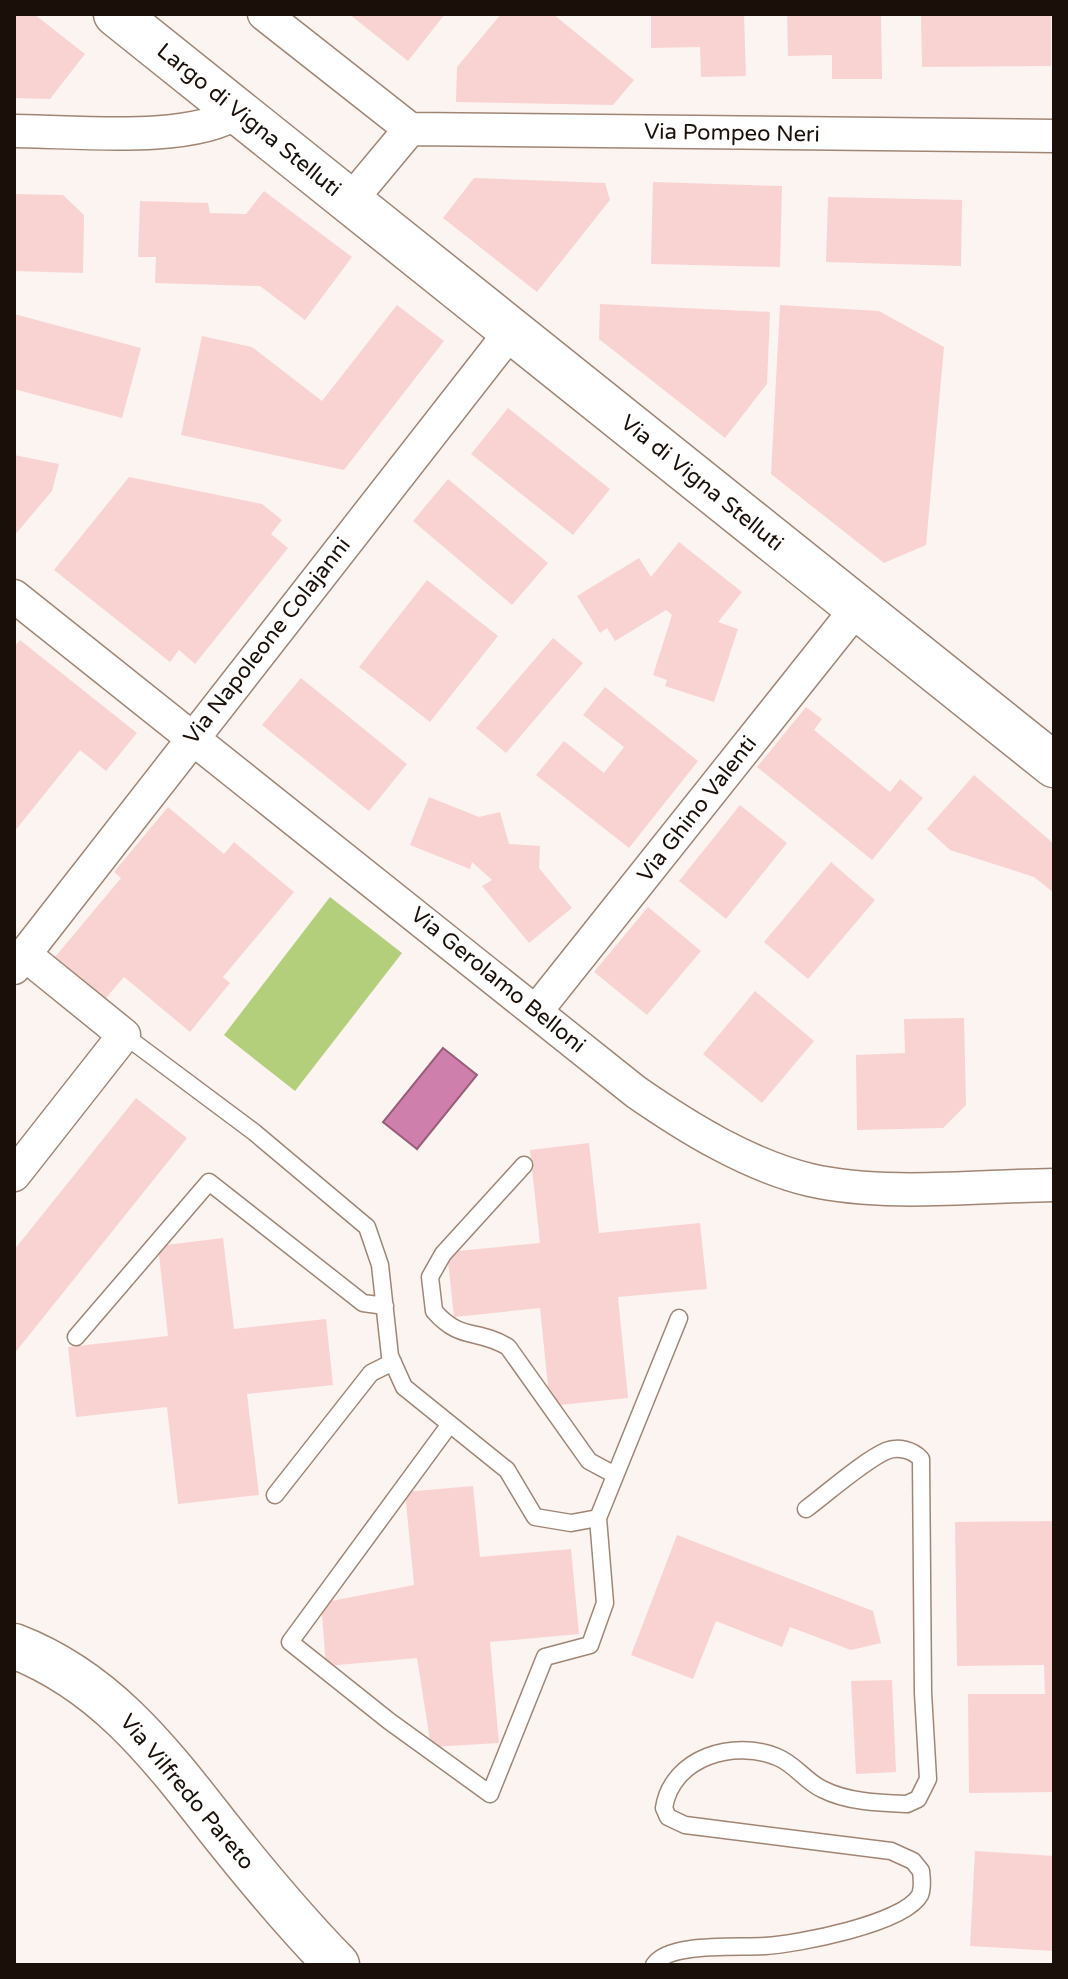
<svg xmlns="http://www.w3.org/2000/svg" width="1068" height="1979" viewBox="0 0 1068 1979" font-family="'Varela Round',sans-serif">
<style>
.green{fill:#b3cf7b}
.water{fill:#cf7fab;stroke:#995e7a;stroke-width:2}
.building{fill:#f9d3d2}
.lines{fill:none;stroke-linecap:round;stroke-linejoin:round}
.lane-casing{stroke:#a18574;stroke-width:19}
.street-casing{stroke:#a18574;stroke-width:35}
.secondary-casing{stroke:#a18574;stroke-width:47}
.lane{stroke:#fff;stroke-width:16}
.street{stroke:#fff;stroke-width:32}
.secondary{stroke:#fff;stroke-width:44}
.labels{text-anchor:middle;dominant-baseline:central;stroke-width:6;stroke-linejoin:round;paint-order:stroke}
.street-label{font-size:22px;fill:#1a1009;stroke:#fff}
</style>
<rect width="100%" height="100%" fill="#fbf4f1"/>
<path class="green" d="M330,897L402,953L295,1091L224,1035Z"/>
<path class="water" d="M443,1048L477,1075L417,1149L383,1122Z"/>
<path class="building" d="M14,14H34L85,54L50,99L14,98Z
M349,14H445L408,61Z
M501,14H553L634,80L613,105L456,102L457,67Z
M651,14H744L746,76L701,77L700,47L651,48Z
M787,14H881L882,79H832V55L788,56Z
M921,14H1051V66L922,67Z
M474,178L605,183L610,200L537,292L443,218Z
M653,182L782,186L780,267L651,264Z
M264,191L352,257L305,320L260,286L155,283L156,257H138L140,201L208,203L210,213L246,214Z
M14,194L63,195L84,215L83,273L14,271Z
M828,197L962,200L961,266L826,262Z
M600,304L770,312L767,384L725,438L599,339Z
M397,305L444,341L344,470L181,435L202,336L252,347L322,401Z
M780,305L879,311L944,347L926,545L884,563L771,474Z
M14,314L141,348L122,418L14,389Z
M508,408L610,489L573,535L471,454Z
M14,455L59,464L52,491L14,536Z
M129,477L262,504L282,520L271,534L288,548L195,664L179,650L170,662L54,570Z
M448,479L548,563L512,605L413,521Z
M679,542L742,592L718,622L738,629L714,702L665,686L667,680L653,675L672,615L666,610L615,641L607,628L600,633L577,596L639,558L651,577Z
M427,580L498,636L430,722L359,667Z
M553,638L583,663L506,753L476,728Z
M20,640L137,733L106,771L80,750L14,832V647Z
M301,678L407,764L369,811L262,725Z
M605,687L698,761L629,848L536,775L564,741L604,773L624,747L583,715Z
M806,707L822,719L814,730L890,792L900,779L923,798L872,860L757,767Z
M974,775L1054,844V893L1034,877L950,850L927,829Z
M429,797L479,817L500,812L509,844L540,846L539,868L572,908L529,943L482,886L492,880L472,862L470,869L410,845Z
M740,805L787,843L726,919L679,881Z
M168,807L224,854L234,842L294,892L223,977L230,983L190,1032L124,977L105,999L55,957L121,878L114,872Z
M831,862L875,900L808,979L764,942Z
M648,907L701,951L647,1015L594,972Z
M755,991L814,1041L762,1103L703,1054Z
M964,1018L966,1105L943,1128L857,1130L856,1055L905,1053L904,1019Z
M136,1098L187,1138L14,1354V1250Z
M589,1143L599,1233L700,1223L707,1289L618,1297L628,1398L550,1406L540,1308L454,1317L447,1252L540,1243L530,1150Z
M223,1238L234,1329L326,1319L333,1385L247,1394L259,1495L178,1504L167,1407L76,1417L68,1347L168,1336L158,1246Z
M473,1486L480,1557L571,1549L579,1634L490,1642L499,1743L431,1747L417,1658L326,1666L321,1603L414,1585L405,1492Z
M1054,1521V1792L969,1793L968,1694H1045L1044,1665L957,1666L955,1522Z
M677,1535L873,1611L881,1643L851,1650L790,1627L782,1647L716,1621L693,1679L631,1655Z
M892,1680L896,1772L856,1774L851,1681Z
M975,1851L1054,1856V1951L970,1946Z"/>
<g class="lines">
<g class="lane-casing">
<path id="lane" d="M124,1035L254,1132L367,1227L380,1265L390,1356L404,1387L507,1470L535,1517L571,1523L598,1518L679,1318
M524,1165L443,1254L430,1277L434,1311C461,1342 477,1328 508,1347L589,1461L615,1475
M76,1337L209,1182L363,1303L385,1306
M450,1424L290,1642L389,1721L490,1794L545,1657L590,1645L605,1603L598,1518
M275,1495L371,1373L393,1362
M654,1965C668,1942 738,1948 765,1946C797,1944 904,1924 920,1895C923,1888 922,1879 921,1871L913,1861L891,1851L685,1825L668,1817L664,1808C672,1757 734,1739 777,1757C795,1764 805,1781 822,1789C847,1802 879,1803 907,1804L918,1799L928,1779L923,1693L921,1459C913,1450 898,1446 886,1451C865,1460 826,1494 806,1509"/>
</g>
<g class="street-casing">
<path id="street" d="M264,14L410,129
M410,129L1054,136
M14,131C74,131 189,144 238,112
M350,201L410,129
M14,596L636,1092C688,1128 748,1165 810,1180C885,1197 977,1186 1054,1185
M14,968L512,330
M537,1010L857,608
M14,1175L124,1035L24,954"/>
</g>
<g class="secondary-casing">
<path id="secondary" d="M116,14L1054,765
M14,1646C105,1681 159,1752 217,1826C255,1874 294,1921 337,1965"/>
</g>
<use href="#lane" class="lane"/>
<use href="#street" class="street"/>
<use href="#secondary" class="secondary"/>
</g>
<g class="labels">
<g class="street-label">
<text transform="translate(249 120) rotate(39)">Largo di Vigna Stelluti</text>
<text transform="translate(732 133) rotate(1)">Via Pompeo Neri</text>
<text transform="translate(702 483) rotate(39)">Via di Vigna Stelluti</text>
<text transform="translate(267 641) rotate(-52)">Via Napoleone Colajanni</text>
<text transform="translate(697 809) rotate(-52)">Via Ghino Valenti</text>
<text transform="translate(498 980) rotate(39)">Via Gerolamo Belloni</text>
<text transform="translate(187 1792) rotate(50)">Via Vilfredo Pareto</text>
</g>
</g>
<rect width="1068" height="1979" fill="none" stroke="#1a1009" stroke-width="32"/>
</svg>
